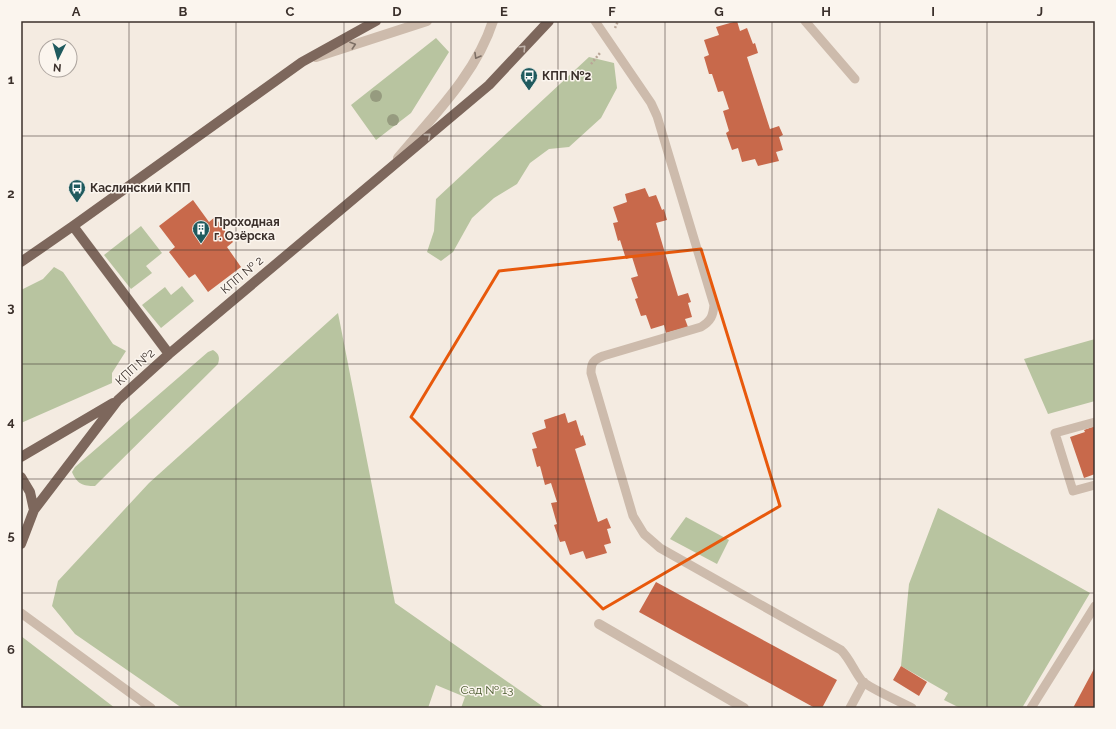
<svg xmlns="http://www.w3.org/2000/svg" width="1116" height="729" viewBox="0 0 1116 729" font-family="Raleway,sans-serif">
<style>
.green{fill:#b8c4a0}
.building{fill:#c8694b}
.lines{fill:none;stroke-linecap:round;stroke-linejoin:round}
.path{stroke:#b9a596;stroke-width:2.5;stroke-dasharray:2 2;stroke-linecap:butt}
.service{stroke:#cdbbac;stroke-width:9}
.minor{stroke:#cdbbac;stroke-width:10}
.tertiary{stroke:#cdbbac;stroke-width:10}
.primary{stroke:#7d675c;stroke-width:10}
.tree{fill:#969b7f}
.oneway{stroke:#7d6f65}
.oneway2{stroke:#c2b5ac}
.marked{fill:none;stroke:#e8590c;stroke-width:3;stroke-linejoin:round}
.grid{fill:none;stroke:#3b302b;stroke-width:1;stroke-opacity:0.55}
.labels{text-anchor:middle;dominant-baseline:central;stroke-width:3;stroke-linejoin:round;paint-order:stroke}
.poi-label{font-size:12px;font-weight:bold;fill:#3b302b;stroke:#fbf5ee;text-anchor:start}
.street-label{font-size:12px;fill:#3b302b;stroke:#fbf5ee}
.park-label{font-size:12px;fill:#4a5a2e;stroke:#fbf5ee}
.neatline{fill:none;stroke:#3b302b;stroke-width:1.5}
.grid-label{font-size:13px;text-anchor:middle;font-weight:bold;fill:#3b302b}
</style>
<rect width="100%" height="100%" fill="#f4ebe1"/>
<path class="green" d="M436,38L449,52L411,113L376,140L351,105Z
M589,57L614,63L617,88L601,118L569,147L549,149L530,163L517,184L494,198L472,218L453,252L441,261L427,252L434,231L436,199Z
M141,226L162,253L146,266L152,273L131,289L104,255Z
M54,267L63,272L113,344L126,351L112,373V383L21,423V290L43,279Z
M182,286L194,301L161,328L142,305L165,287L171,295Z
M338,313L395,603L545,708H461L465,697L436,685L428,708H182L75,634L52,606L58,581L149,483Z
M1095,339V401L1048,414L1024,359Z
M213,350C219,354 220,357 218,364L95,486C83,486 77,484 72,472L75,467L208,352Z
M938,508L1090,593L1022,708H960L944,700L948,693L901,666L909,584Z
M686,517L729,540L717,564L670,539Z
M21,636L115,708H21Z"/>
<path class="building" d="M737,21L740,31L747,28L753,44L755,43L758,53L747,57L770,129L779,126L783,135L779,137L783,150L776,152L779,161L758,166L755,159L742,162L738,148L732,150L726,133L729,131L723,111L729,109L723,91L718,92L712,74H709L704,57L709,55L704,40L719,35L716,27Z
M645,188L649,197L656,195L662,210L664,209L667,220L656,223L678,296L688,293L691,302L688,303L692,317L685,319L688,327L666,333L664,325L651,329L646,315L641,316L635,299L638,298L631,278L638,276L632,257L626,259L620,240L618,241L613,223L618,222L613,207L627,202L625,194Z
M193,200L209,222L215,217L233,242L227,247L241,267L208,292L195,274L189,278L169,252L175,247L159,226Z
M565,413L568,423L576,420L581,436L583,435L586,445L575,449L598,522L607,518L611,528L607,529L611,543L604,545L607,553L586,559L583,551L570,555L565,541L560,542L554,525L557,524L551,503L557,502L551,483L545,485L540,466L537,467L532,449L537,448L532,433L546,428L544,420Z
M1095,426V474L1084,478L1070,437L1085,432L1084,430Z
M656,582L837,680L822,708H815L639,612Z
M901,666L927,682L919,696L893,680Z
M1095,667V708H1073Z"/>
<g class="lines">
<path class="path" d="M615,28L618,21
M591,64L600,53"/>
<path class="service" d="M595,21L651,103L657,116L714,305C713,316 711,321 701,327L603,356C593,360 591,363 591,373L633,516L644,534L660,548L841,650C850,659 854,671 862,681C869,688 901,702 912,708
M805,21L855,79
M1095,422L1055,433L1073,491L1095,485
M21,613L151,708
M850,708L864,682
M1031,708L1095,606"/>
<path class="minor" d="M599,624L744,708"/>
<path class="tertiary" d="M316,57L427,21
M398,158C433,116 476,74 493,21"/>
<path class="primary" d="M73,226L169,354
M21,262L73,226L302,62L376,21
M21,457L113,403
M21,477L30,492L34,510
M21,544L34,510L118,400L169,354L489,85L549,21"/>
</g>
<g class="tree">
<circle cx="376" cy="96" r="6"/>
<circle cx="393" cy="120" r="6"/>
</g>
<defs><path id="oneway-chevron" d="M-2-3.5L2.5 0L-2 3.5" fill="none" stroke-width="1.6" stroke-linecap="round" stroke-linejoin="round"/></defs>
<g class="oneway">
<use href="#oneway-chevron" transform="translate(353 45) rotate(-18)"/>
<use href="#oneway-chevron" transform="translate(477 56) rotate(120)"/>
</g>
<g class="oneway2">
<use href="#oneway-chevron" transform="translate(523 48) rotate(-46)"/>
<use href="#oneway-chevron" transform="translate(428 136) rotate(-40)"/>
</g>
<path class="marked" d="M701,249L780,506L603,609L411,417L499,271Z"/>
<path class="grid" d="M129,21V708M236,21V708M344,21V708M451,21V708M558,21V708M665,21V708M772,21V708M880,21V708M987,21V708M21,136H1095M21,250H1095M21,364H1095M21,479H1095M21,593H1095"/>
<defs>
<g id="bus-pin" transform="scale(0.9)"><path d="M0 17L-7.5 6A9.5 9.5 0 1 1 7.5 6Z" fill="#1f5a5e" stroke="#fbf5ee"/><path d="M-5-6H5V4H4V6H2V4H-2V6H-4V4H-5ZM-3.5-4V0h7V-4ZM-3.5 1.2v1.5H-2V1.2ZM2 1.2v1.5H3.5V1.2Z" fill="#fff"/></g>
<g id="building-pin" transform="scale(0.9)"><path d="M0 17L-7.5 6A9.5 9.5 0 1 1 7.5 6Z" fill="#1f5a5e" stroke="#fbf5ee"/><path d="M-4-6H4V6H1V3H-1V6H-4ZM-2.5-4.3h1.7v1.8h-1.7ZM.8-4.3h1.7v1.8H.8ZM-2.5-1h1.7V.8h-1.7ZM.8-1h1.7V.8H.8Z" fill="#fff"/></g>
</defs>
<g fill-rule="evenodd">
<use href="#bus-pin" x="529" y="76"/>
<use href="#bus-pin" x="77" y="188"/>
<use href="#building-pin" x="201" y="229"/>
</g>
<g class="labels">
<g class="poi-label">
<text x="542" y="76">КПП №2</text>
<text x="90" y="188">Каслинский КПП</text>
<text x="214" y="222">Проходная<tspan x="214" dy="14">г. Озёрска</tspan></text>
</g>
<g class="street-label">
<text transform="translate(242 275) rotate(-40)">КПП № 2</text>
<text transform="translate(135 367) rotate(-42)">КПП №2</text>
</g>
<g class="park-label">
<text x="487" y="690">Сад № 13</text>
</g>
</g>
<rect width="1116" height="729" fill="none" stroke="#fbf5ee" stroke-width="44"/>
<g transform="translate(58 58) rotate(185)"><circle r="19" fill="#fbf5ee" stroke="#aea6a0"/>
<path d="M0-3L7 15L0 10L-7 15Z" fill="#1f5a5e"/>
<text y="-6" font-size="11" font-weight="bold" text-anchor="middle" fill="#3b302b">N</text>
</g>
<rect x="22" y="22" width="1072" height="685" class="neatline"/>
<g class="grid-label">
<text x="76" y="16">A</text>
<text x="183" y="16">B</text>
<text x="290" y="16">C</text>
<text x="397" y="16">D</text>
<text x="504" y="16">E</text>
<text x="612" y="16">F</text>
<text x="719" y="16">G</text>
<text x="826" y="16">H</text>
<text x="933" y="16">I</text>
<text x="1040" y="16">J</text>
<text x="11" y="84">1</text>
<text x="11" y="198">2</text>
<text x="11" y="312">3</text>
<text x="11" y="426">4</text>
<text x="11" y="540">5</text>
<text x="11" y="654">6</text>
</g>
</svg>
